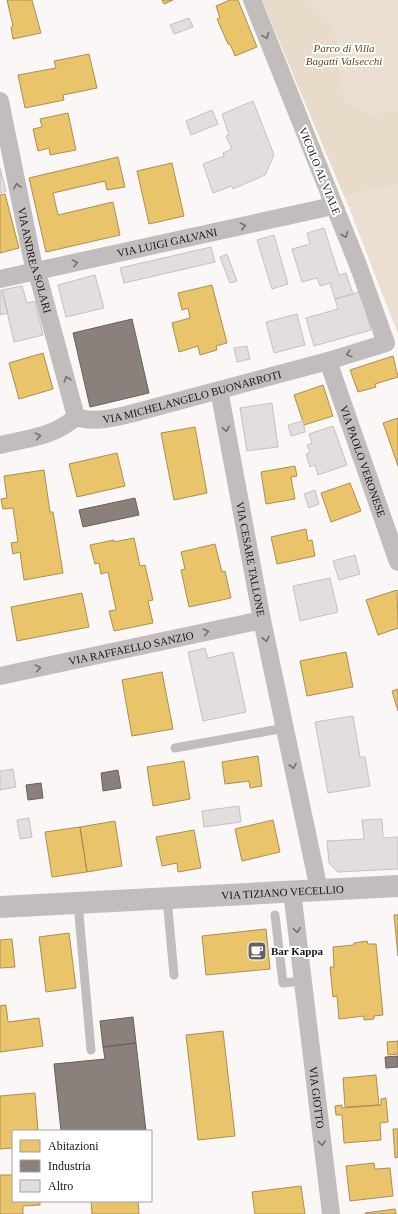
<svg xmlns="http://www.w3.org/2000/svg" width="398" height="1214" viewBox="0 0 398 1214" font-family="Georgia,serif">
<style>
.green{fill:#ebdfd1}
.forest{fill:#e9dbca}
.homes{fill:#e9c46a;stroke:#ab8f50}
.industry{fill:#8a817c;stroke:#68605c}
.building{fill:#e3ddde;stroke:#c5c0c1}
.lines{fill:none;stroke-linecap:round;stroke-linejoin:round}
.service{stroke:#c0bdbc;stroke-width:9}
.minor{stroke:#c0bdbc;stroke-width:18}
.tertiary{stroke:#c0bdbc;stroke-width:22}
.oneway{stroke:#757070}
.labels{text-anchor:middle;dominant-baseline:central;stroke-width:4;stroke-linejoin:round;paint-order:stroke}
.park-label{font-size:11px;font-style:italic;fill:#634610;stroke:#fff}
.street-label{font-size:11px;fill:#191313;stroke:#fff}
.poi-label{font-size:11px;font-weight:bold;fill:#191313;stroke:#fff;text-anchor:start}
</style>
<rect width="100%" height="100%" fill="#fcf7f7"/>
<path class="green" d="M262,0H398V334L349,208L352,207H349L344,196Z"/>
<path class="forest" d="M262,0H309L331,24L337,42L340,80L344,99L357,111L375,114L398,111V184L344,196Z"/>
<path class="homes" d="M7,0H32L41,33L13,39L11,27L13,26Z
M162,0H173L164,4Z
M230,0H238L257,47L235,56L230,44H228L217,19L220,18L216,6Z
M89,54L97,88L63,95L64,100L25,108L18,75L56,68L54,61Z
M68,113L76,150L50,155L49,148L38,151L33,129L42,127L40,119Z
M118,157L125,187L107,190L105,181L53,193L58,215L113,202L120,235L46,252L29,178Z
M172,163L184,216L149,224L137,171Z
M5,194L19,248L0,253V195Z
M212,285L227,343L216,346L217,350L200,355L198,346L179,352L172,323L190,318L188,308L182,310L178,293Z
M43,353L53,389L19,399L9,363Z
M393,356L398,377L375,384L376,387L358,392L350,370Z
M323,385L333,416L304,425L294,395Z
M398,418V466L383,423Z
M195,427L207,493L174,500L161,433Z
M117,453L125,486L77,497L69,464Z
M295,466L297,476L291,477L295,499L266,504L261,472Z
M44,470L50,512H53L63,573L24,580L20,552L13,554L11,543L18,542L13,508L3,509L1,499L7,498L4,476Z
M350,483L361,511L331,522L321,493Z
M306,529L308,541L312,540L315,556L277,564L271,537Z
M134,538L140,566L145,565L153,600L148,601L153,623L114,631L109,611L116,610L108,572L101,574L99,563L95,564L90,545L114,540V542Z
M215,544L222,572L225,571L231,598L189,607L181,570L185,569L181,552Z
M397,590L398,628L378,635L366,600Z
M82,593L89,627L17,641L11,607Z
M346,652L353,687L307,696L300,661Z
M162,672L173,729L132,736L122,680Z
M398,689V711L392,691Z
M258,756L262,786L250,788L249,781L225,784L222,762Z
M184,761L190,799L153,806L147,767Z
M273,820L280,852L242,861L235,829Z
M115,821L122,866L87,872L80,827Z
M80,827L87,872L52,877L45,832Z
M194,830L201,868L178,872L177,863L162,866L156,837Z
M394,915H398V956Z
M266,929L270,969L206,975L202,936Z
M69,933L76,988L46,992L39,937Z
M12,939L15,967L0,968V940Z
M367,941L368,944H376L383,1015L374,1016V1019L364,1020V1016L339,1019L337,996L333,997L330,967H334L333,947L354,945V943Z
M6,1005L8,1022L39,1018L43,1046L0,1052V1006Z
M223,1031L235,1136L198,1140L186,1035Z
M398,1041V1054L388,1055L387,1042Z
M376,1075L379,1105L345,1107L343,1078Z
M35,1093L38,1131H13V1148L0,1149V1096Z
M386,1098L388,1122L380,1123L381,1140L344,1143L342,1115H336L335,1106L342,1105V1108L381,1105V1099Z
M393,1129H398V1157L395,1158Z
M374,1163L375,1169L390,1168L393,1196L350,1201L346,1166Z
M0,1175H13V1201H40V1205L23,1206V1214H0Z
M301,1186L305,1214H255L252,1192Z
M91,1201H138L139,1214H92Z
M395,1209L396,1214H365V1213Z"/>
<path class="industry" d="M132,319L149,393L90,407L73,333Z
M135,498L139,515L83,527L79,510Z
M118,770L121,788L103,791L101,773Z
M41,783L43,798L28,800L26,785Z
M133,1017L136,1043L103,1047L100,1021Z
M136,1043L146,1131H61L54,1064L105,1059L103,1047Z
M398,1056V1067L386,1068L385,1057Z"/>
<path class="building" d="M189,18L193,27L174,34L170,25Z
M253,101L274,155L265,175L233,189L232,186L213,193L203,164L224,156L223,153L232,149L226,136L229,135L222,114Z
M212,110L218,124L191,135L186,121Z
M0,168L6,191L0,193Z
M324,228L339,275L346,273L353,294L335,299L330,283L320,286L317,278L302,282L292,249L310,244L307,233Z
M274,235L288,284L272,289L257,240Z
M211,247L215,262L124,283L120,268Z
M227,254L237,281L230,283L220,257Z
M95,275L104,308L66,317L58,285Z
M22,286L27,303L35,301L43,335L14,342L2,290Z
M2,290L8,313L0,315V291Z
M366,290L364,305L371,330L314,346L306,318L338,309L335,299Z
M297,314L305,345L274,353L266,322Z
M247,346L250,359L237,362L234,348Z
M272,403L278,447L247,451L240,408Z
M303,421L305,432L291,436L288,425Z
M333,426L347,465L318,475L315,465L310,467L306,454L310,452L307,445L312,443L309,434Z
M315,490L319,504L309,508L304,494Z
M355,555L360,574L339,580L333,561Z
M330,578L338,612L300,621L293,586Z
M205,648L208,658L233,652L246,712L203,721L188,652Z
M353,716L360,757H365L370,786L328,793L315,722Z
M13,769L16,787L0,790V771Z
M239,806L241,822L204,827L202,811Z
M29,818L32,837L20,839L17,820Z
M382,819L383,838L398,837V869L338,872L329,863L327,841L364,839L362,820Z"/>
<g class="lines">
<path class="service" d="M175,748L285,728
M167,898L174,975
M78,903L91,1050
M275,915L283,983L303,981"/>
<g class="minor">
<path id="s1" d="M0,101L33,263L37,272L76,417"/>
<path id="s2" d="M0,279L333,206"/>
<path id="s3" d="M328,361L398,562"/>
<path id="s4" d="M219,390L262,620L319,890"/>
<path id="s5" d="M76,417C95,423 112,418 130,414L328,361L386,343L358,265L252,0"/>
<path d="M0,445C29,438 53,437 76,417"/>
<path id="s6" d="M0,676L262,620"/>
<path id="s7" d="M292,891L331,1214"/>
</g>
<path class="tertiary" id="s8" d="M0,907L398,886"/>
</g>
<defs><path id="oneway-chevron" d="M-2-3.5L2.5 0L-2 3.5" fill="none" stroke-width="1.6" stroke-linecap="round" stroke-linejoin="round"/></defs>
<g class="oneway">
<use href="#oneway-chevron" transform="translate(266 36) rotate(68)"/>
<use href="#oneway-chevron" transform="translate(17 186) rotate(-102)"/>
<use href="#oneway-chevron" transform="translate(243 226) rotate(-12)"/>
<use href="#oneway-chevron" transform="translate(345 235) rotate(67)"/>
<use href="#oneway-chevron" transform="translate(75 263) rotate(-12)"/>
<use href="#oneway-chevron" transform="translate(349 354) rotate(163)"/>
<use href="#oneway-chevron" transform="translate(67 379) rotate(-106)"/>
<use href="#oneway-chevron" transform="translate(226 429) rotate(79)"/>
<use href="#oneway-chevron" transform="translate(38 436) rotate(-13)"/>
<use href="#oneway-chevron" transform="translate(206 632) rotate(-12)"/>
<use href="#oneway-chevron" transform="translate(266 639) rotate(78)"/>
<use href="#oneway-chevron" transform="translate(38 668) rotate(-12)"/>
<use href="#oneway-chevron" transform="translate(293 766) rotate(78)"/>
<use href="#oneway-chevron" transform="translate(297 930) rotate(83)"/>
<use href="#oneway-chevron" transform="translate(322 1143) rotate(83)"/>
</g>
<defs>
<g id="cafe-square" transform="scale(1)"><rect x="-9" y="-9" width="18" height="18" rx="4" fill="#686363" stroke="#fff"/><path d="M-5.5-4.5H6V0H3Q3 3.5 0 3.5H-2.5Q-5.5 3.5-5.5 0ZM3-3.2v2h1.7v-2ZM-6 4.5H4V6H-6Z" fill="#fff"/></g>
</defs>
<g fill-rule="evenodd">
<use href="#cafe-square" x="257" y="951"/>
</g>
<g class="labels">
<g class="park-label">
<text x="344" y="48">Parco di Villa<tspan x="344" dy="13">Bagatti Valsecchi</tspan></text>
</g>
<g class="street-label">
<text transform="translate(320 171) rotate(68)">VICOLO AL VIALE</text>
<text stroke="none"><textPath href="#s2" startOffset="171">VIA LUIGI GALVANI</textPath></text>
<text stroke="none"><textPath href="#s1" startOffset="163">VIA ANDREA SOLARI</textPath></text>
<text stroke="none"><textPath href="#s5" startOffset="119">VIA MICHELANGELO BUONARROTI</textPath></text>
<text stroke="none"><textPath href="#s3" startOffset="106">VIA PAOLO VERONESE</textPath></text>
<text stroke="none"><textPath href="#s4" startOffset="172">VIA CESARE TALLONE</textPath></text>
<text stroke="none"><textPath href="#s6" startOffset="134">VIA RAFFAELLO SANZIO</textPath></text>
<text stroke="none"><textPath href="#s8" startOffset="283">VIA TIZIANO VECELLIO</textPath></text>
<text stroke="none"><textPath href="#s7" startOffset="208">VIA GIOTTO</textPath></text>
</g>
<g class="poi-label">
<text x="271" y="951">Bar Kappa</text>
</g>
</g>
<rect x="12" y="1130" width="140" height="72" fill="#ffffff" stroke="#a3a1a1"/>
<rect x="20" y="1140" width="20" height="12" fill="#e9c46a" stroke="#a3a1a1"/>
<text x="48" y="1150" font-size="12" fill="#191313">Abitazioni</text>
<rect x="20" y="1160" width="20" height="12" fill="#8a817c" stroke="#a3a1a1"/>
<text x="48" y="1170" font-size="12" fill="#191313">Industria</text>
<rect x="20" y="1180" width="20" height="12" fill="#e3ddde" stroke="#a3a1a1"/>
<text x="48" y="1190" font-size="12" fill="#191313">Altro</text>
</svg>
